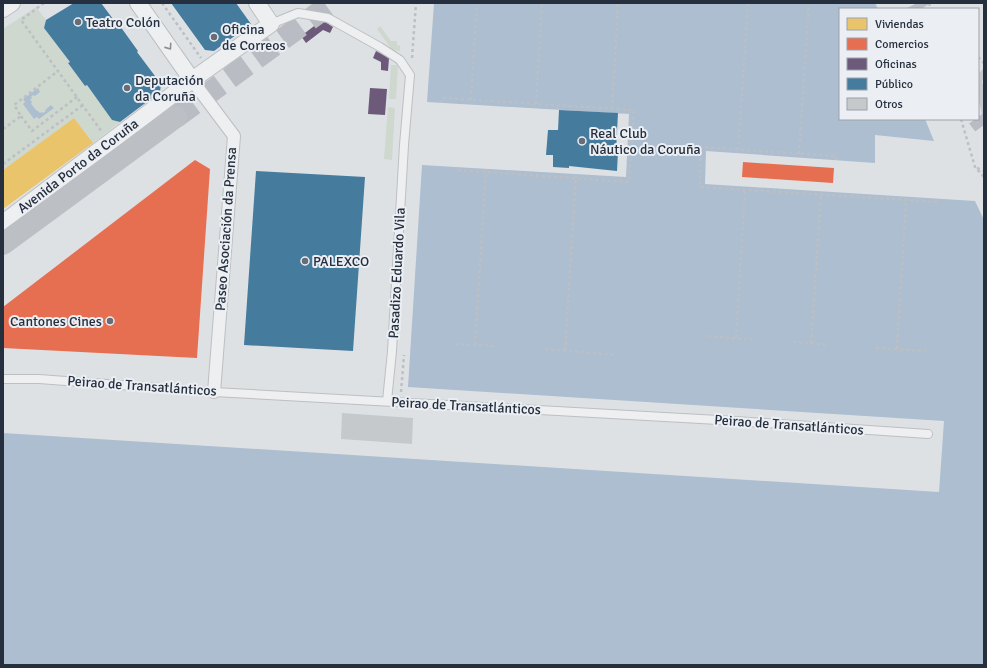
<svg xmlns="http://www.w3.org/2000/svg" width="987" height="668" viewBox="0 0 987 668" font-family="Signika,sans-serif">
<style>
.green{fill:#cfd8cf}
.water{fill:#acbed0}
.homes{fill:#e9c46a}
.shops{fill:#e76f51}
.offices{fill:#6d597a}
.public{fill:#457b9d}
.building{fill:#c6c9cc}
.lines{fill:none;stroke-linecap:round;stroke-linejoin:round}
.secondary-tunnel{stroke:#b9bdc3;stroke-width:22;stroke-dasharray:22 11;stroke-linecap:butt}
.service-casing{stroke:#bdbfc2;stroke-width:10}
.pedestrian-casing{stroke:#bdbfc2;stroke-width:14}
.minor-casing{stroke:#bdbfc2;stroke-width:18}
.path{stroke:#bcbfc3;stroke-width:2.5;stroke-dasharray:3 3;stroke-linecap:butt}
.service{stroke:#eeeff1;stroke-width:8}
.pedestrian{stroke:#eeeff1;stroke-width:12}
.minor{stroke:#eeeff1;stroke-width:16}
.secondary{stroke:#bcc0c4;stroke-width:22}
.oneway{stroke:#8a8f97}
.poi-dot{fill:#666d77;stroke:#ebeff4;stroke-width:1.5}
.labels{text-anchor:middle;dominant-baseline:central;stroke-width:4;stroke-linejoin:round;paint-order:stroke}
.poi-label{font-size:14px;fill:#262f3d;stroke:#ebeff4;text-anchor:start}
.street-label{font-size:14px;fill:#262f3d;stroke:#ebeff4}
</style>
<rect width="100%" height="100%" fill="#dee1e4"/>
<path class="green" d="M36,7L46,20L44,28L70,62L68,63L85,86L87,85L112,120L120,122L93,143L74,118L3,170V29Z
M380,26L391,41H397V45L400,46V51L392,50L377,29Z
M391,65H398L396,99H389Z
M388,107L395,108L392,160L384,159Z"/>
<path class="water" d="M434,3H875L878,9H840V119H925L934,141L875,135V163L706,151L705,184L975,201L984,220V665H3V433L939,492L944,421L408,387L422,165L626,177L629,114L427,102Z
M38,88L40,92L35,96L33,95L31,97L32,98L30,100L32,102L31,104L37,111H38L40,113L42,112L43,113L46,111L45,110L51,105L54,108L39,119L37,117L34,119L23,104L25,102L23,99Z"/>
<path class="homes" d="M74,118L93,143L3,209V170Z"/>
<path class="shops" d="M195,160L210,169L197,358L3,348V307Z
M743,162L834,168L833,183L742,177Z"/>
<path class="offices" d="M322,20L333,27L330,33L323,30L306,43L301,36Z
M376,51L389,58L388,71L381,70V62L373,58Z
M370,88L387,89L385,115L368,114Z"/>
<path class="public" d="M74,3H101L119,27L120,26L138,51L137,52L161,84L160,92L120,122L112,120L87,85L85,86L68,63L70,62L44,28L46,20Z
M171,3H236L251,24L214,51L205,50Z
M559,110L618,113L616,151H618L617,171L569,166V168L553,167V155H546L548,130H558Z
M256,171L365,177L353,351L244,345Z"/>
<path class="building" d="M984,68V79L982,81L984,89L983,119L978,97V74Z
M342,413L413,418L412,444L341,439Z"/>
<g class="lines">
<path class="secondary-tunnel" d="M917,3L920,9
M176,117L332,3
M978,117L984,125"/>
<g class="service-casing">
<path id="service" d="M271,24L298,13L328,18L380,47L400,60L410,75L404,145L392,351L387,401
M3,379H39L214,392L736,421L928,434"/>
</g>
<g class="pedestrian-casing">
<path id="pedestrian" d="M192,80L234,136L214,392"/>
</g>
<g class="minor-casing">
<path id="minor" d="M138,3L192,80
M3,9L12,3
M3,223L192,80L271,24L257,3"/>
</g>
<path class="path" d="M44,3L21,20L102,132
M162,3L201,58
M929,3L931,9
M978,57L984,63
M412,58L416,3
M471,100L477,3
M442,103V98L634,110L629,182L456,170V167
M536,104L542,3
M612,109L618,3
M21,116L32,131L77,97
M961,119L975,167L984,177
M3,129L21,116L14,105L58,71
M738,150L748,3
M799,154L809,3
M836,160V156L701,147L700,187L938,202V199
M3,164L83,105
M977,168L984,171
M708,336L754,340
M736,338L745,190
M793,342L829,345
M811,343L821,195
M455,344L495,346
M475,345L486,169
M876,348L925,351
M545,349L617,355
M897,349L906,200
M565,351L576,175
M401,392L404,355"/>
<use href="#service" class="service"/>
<use href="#pedestrian" class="pedestrian"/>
<use href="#minor" class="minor"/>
<path class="secondary" d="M3,244L176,117"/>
</g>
<defs><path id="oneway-chevron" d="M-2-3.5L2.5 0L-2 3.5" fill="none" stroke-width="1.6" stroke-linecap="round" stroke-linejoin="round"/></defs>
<use class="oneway" href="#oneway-chevron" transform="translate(169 47) rotate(55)"/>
<g class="poi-dot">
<circle cx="78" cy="22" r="4"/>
<circle cx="214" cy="37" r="4"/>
<circle cx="127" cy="88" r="4"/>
<circle cx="582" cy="141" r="4"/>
<circle cx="305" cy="261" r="4"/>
<circle cx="110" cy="321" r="4"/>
</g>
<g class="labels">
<g class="poi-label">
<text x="86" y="22">Teatro Colón</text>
<text x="222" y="29">Oficina<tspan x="222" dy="16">de Correos</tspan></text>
<text x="135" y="80">Deputación<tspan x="135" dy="16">da Coruña</tspan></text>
<text x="590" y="133">Real Club<tspan x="590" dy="16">Náutico da Coruña</tspan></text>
<text x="313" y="261">PALEXCO</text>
<text x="102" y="321" text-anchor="end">Cantones Cines</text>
</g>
<g class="street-label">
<text transform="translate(78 166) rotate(-37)">Avenida Porto da Coruña</text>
<text transform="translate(226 229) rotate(-86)">Paseo Asociación da Prensa</text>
<text transform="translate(397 273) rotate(-87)">Pasadizo Eduardo Vila</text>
<text transform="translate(142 386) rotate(4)">Peirao de Transatlánticos</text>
<text transform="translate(466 406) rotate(3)">Peirao de Transatlánticos</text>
<text transform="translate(789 425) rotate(4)">Peirao de Transatlánticos</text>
</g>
</g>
<rect width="987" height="668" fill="none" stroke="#262f3d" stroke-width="8"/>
<rect x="839" y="8" width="140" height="112" fill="#ebeff4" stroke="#9ca2ab"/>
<rect x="847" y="18" width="20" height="12" fill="#e9c46a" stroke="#9ca2ab"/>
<text x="875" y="28" font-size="12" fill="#262f3d">Viviendas</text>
<rect x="847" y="38" width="20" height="12" fill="#e76f51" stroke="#9ca2ab"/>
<text x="875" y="48" font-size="12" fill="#262f3d">Comercios</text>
<rect x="847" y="58" width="20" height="12" fill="#6d597a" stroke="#9ca2ab"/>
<text x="875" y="68" font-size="12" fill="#262f3d">Oficinas</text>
<rect x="847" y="78" width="20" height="12" fill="#457b9d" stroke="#9ca2ab"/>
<text x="875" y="88" font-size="12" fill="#262f3d">Público</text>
<rect x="847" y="98" width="20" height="12" fill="#c6c9cc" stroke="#9ca2ab"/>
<text x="875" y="108" font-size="12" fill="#262f3d">Otros</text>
</svg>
